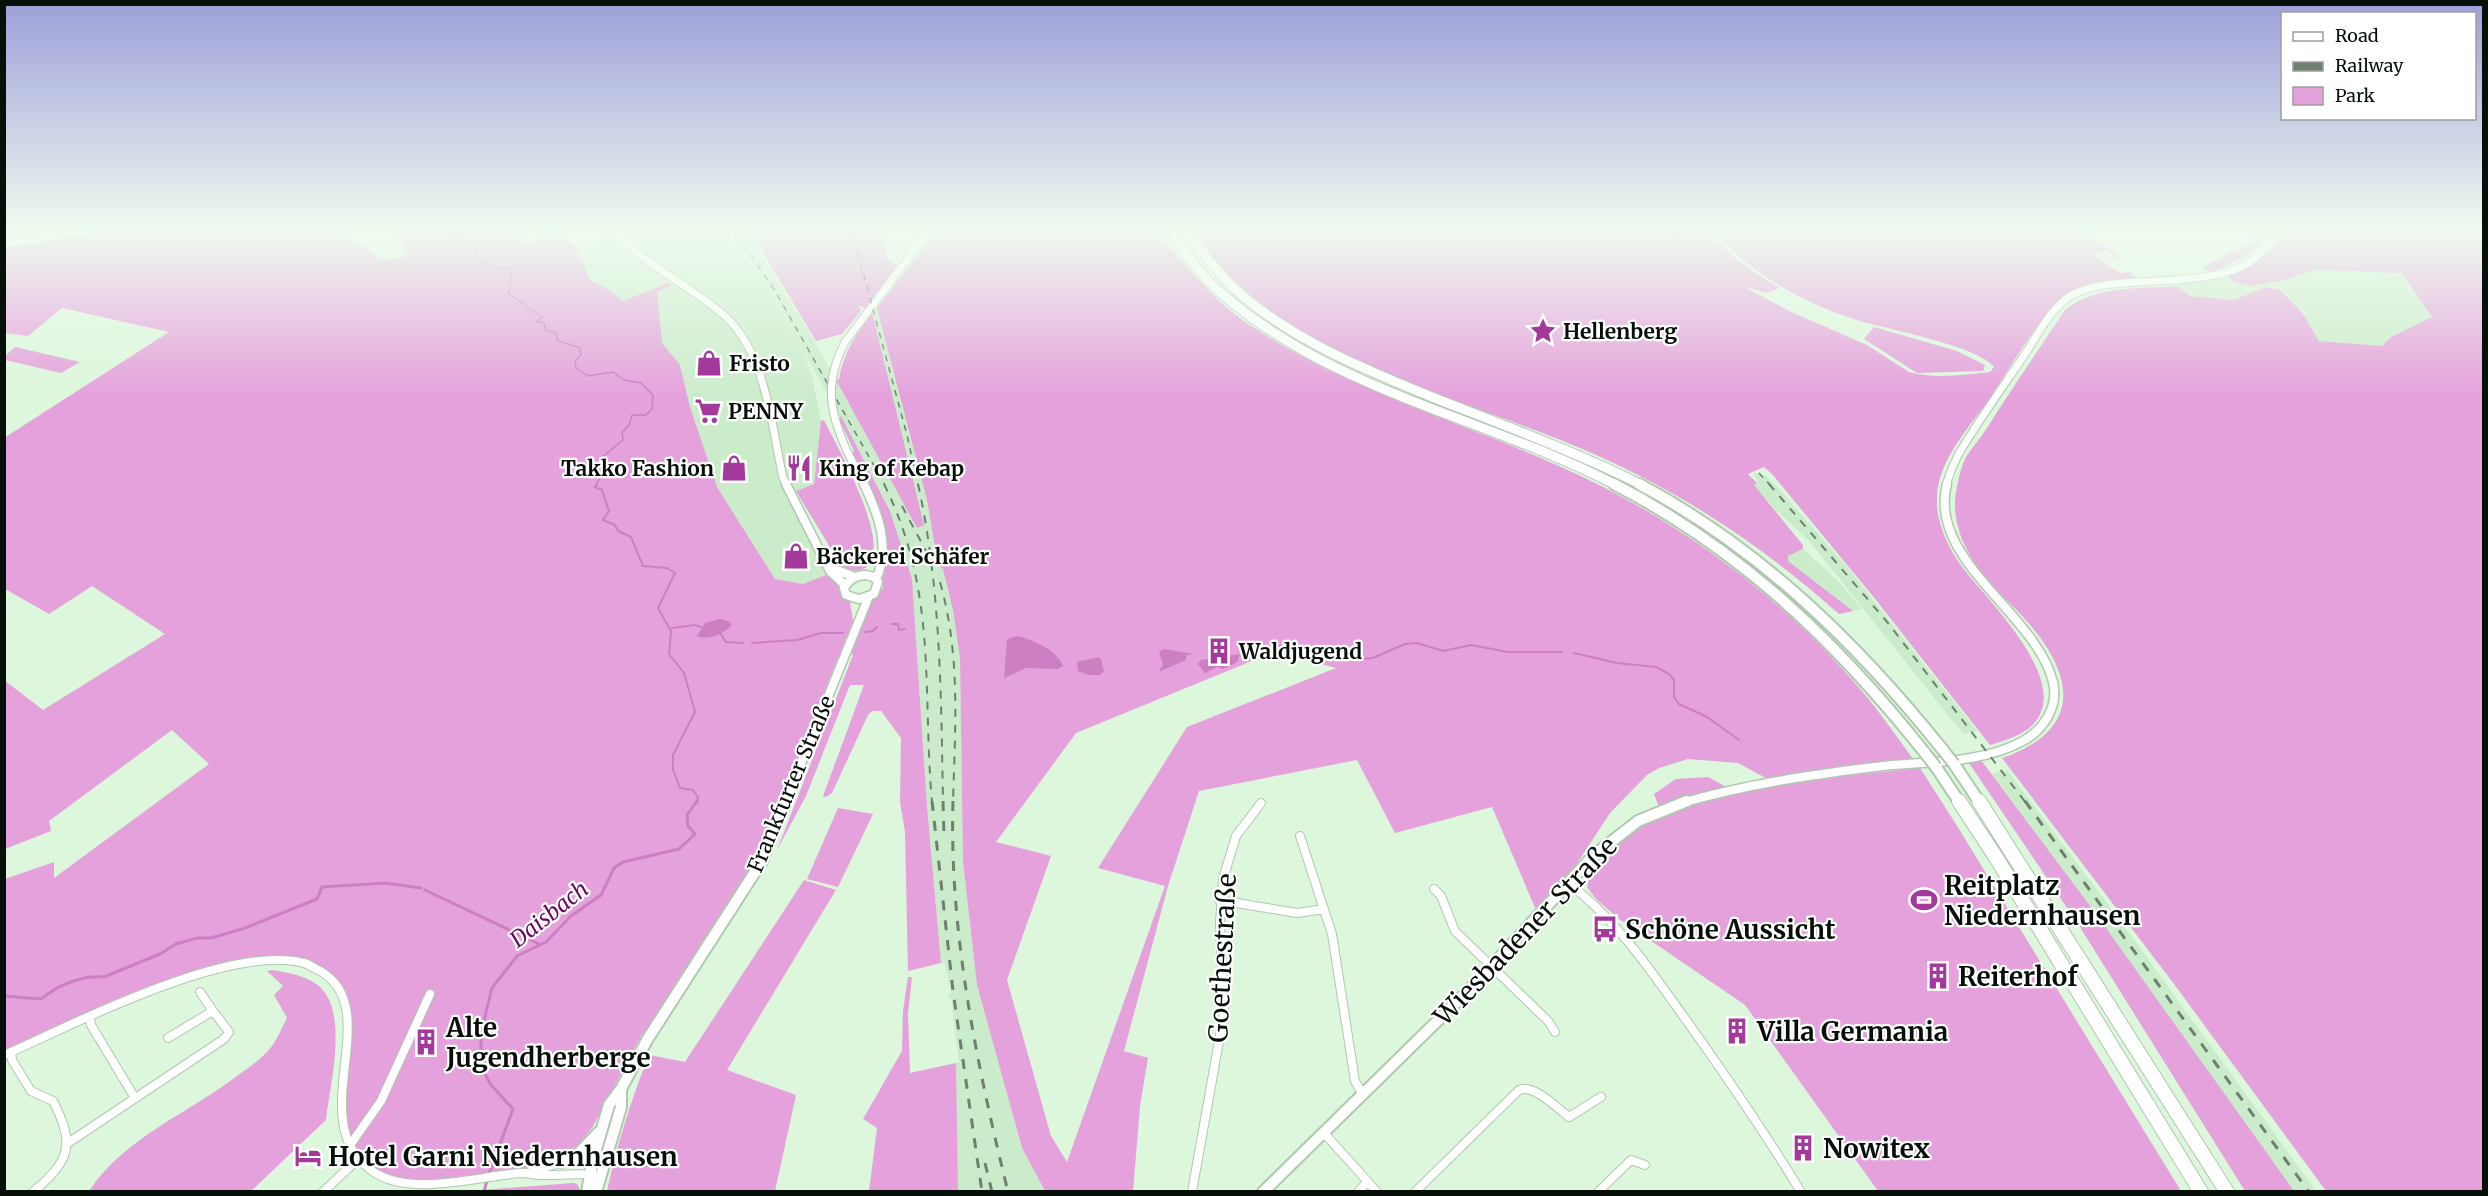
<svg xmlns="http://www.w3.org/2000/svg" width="2488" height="1196" viewBox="0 0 2488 1196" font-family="Merriweather,serif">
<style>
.built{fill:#cbeccb}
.green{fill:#e5a1dc;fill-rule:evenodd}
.water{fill:#cc7fc3}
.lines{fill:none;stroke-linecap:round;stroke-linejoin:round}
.stream-far2{stroke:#cc7fc3;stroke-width:1.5}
.stream-far1{stroke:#cc7fc3;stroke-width:2}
.stream{stroke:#cc7fc3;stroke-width:3}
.minor-casing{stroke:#afc9af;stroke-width:10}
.secondary-far2-casing{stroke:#afc9af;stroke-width:9}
.secondary-far1-casing{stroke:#afc9af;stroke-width:11}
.secondary-casing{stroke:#afc9af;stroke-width:14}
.motorway-far2-casing{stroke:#afc9af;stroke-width:11}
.motorway-far1-casing{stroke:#afc9af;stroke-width:14}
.motorway-casing{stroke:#afc9af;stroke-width:16}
.minor{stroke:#fff;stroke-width:8}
.secondary-far2{stroke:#fff;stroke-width:7}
.secondary-far1{stroke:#fff;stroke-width:8}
.secondary{stroke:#fff;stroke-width:10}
.motorway-far2{stroke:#fff;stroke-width:9}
.motorway-far1{stroke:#fff;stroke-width:10}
.motorway{stroke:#fff;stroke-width:14}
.rail-far2{stroke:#6e806f;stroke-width:1.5;stroke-dasharray:6 6;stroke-linecap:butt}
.rail-far1{stroke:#6e806f;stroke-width:2;stroke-dasharray:8 8;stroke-linecap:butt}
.rail{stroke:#6e806f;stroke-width:3;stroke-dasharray:10 10;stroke-linecap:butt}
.secondary-bridge-casing{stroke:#afc9af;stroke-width:9;stroke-linecap:butt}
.motorway-bridge-casing{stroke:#afc9af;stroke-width:14;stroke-linecap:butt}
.secondary-bridge{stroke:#fff;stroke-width:7}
.motorway-bridge{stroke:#fff;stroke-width:10}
.labels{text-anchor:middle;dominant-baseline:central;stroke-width:4.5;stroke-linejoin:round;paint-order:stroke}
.poi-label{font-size:21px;font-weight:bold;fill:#071008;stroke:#fff;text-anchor:start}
.street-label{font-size:21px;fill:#071008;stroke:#fff}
.water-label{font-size:22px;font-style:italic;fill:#690763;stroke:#fff}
.near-poi-label{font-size:26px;font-weight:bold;fill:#071008;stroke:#fff;text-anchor:start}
.near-street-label{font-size:26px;fill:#071008;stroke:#fff}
</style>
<rect width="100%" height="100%" fill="#dcf7dc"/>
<path class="built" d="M618,228H721L762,279L804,353L812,377L821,421L814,484L786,495L826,575L803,584L775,579L717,487L690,407L680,365L621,299L590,281L576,247L617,234Z
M746,231L814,340L917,527L873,317L877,308L927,500L938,565L943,569L953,610L960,659L963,862L977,985L1022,1148L1045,1191H958L956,1063L959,1062L951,999H948V996L951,994L945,963H941L927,806L912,579L890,511L867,465L763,279L732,237Z
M2315,270L2402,273L2432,317L2391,337L2383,346L2319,341L2303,314L2266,287L2233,300L2190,296L2174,284L2202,280L2226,273L2284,280Z
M1759,473L1767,477L1779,489L1847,567L1977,731L1963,734L1811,543L1769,503L1753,484L1758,483L1754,474Z
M1803,549L1840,583L1862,609L1853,611L1788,561V557L1792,553Z
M2007,770L2119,919L2316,1191H2294L2105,927L1992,774Z"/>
<path class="green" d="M5,228H325C332,234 346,234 355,240C381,257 372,266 409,255L394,228H517L527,243L558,233L576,247L590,280L606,288L623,301L668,283L671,285L657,292L662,343L680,365L690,407L717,487L775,579L803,584L826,575L838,585L840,595L850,602L853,621L755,862L649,1028L641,1036L592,1128L577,1146L560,1157L506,1175L405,1183L366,1167L341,1127L347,1047L343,994L306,963L255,961L181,981L22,1047L5,1050V879L54,862V878L209,764L172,730L49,821L51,831L5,849L4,680L43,710L165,634L92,586L49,614L5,589L4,438L169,332L62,308L28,336L5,333Z
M882,228L887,258L898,266L865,308L858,305L861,311L842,334L816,341L749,229Z
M939,228H1159L1162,237C1187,267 1212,298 1244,321C1350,395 1478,425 1593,482C1699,534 1797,611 1871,702C1887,722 1901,743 1916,763L1775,783L1738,763L1688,759L1659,768L1647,775L1610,813L1572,871L1536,910L1492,807L1395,833L1357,760L1199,791L1168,886L1124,1051L1148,1058L1140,1106L1133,1191H1045L1022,1148L977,985L963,862L960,659L953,610L943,569L938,565L927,500L877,308ZM1264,656L1294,657L1336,668L1187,727L1098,868L1165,886L1067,1162L1051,1136L1007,980L1051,856L996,842L1076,733Z
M1194,228H1705C1714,234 1717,242 1725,249C1742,264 1760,277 1780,288L1766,293L1743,286L1789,311L1867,345L1909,372C1932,379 1965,375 1990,372L1994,367C1979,346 1886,329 1857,320C1812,306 1768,283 1733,251C1725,244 1719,235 1710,228H2082L2121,257L2117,258L2106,251L2093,255L2120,273L2129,272L2139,279L2075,290L2059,301C2033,327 2015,360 1995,390C1973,425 1934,460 1937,505C1938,525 1949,549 1960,564C1985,599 2081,687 2028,729C2017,737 2003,741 1990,745L1872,595L1772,474L1764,467L1748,474L1757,483L1754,485L1803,545V549L1788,556V561L1853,611L1839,614C1773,555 1701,505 1622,467C1491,402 1313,374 1214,259C1207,250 1201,238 1194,228Z
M2251,228H2269C2261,254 2234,262 2211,272L2203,267L2250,243Z
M2280,228H2480L2484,233L2483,1191H2326L2174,984L2002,758C2078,732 2078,682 2031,626C2012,603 1986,583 1971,557C1961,541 1954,520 1955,501C1956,488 1960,469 1966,457C1972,447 1981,438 1987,428C2012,388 2039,349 2065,310C2095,285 2140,289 2177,286L2190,296L2233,300L2266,287L2280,290L2303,314L2319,341L2382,346L2391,337L2432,317L2402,273L2315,270L2284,280L2250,286L2234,282L2226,273C2248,265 2278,255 2280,228Z
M872,312L924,525L917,528L836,380L839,379C843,354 857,332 872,312Z
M1874,327L1957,351L1985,365L1983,371L1917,373L1864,339Z
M15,347L80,362L61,373L5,360V356Z
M841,416L890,511L912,579L927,806L941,963L908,971L905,832L900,802L901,738L881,711H872L868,715L832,793L826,797L823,796L864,685H850L806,796L777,850L853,655L851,653L871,602L883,588L882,578L885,573L879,571L882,564L876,515L850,456L854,451L839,419Z
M824,420C835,443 901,556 861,570C853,572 846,569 840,564L796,491L814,484L821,421Z
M1981,760L2096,914L2294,1191H2245L2078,924L1969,763Z
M1920,768L1954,821L2181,1191H1878L1745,1005L1619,919L1596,899L1587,887L1591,872L1612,848L1638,825L1698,802L1760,789L1843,776Z
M1708,777L1734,791L1660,810L1654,794L1676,779Z
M838,808L873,814L838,887L807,879Z
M804,880L836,890L727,1070L796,1095L775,1191H607C617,1144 631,1100 649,1055L685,1062Z
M272,970C289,973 305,975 319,986C349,1012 330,1085 326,1120L251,1191H89C126,1136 190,1113 241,1073C252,1065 264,1057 272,1046C278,1038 282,1027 287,1018L274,995L283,986L267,971Z
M908,977H912L908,1014L910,1073L956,1063L958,1191H869L877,1128L863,1119L902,1051L903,1011Z
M573,1183L577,1184L581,1191H468Z"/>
<path class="water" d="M720,619L730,622L732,625C724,634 707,641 697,636L705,623Z
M1018,636C1033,640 1057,650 1063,666L1058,669L1026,668L1004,678L1007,639Z
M1164,649L1194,654L1186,655V660L1161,671L1159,670L1163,665L1159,652Z
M1240,654L1237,662L1223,669L1217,667L1205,673L1198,664L1201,660Z
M1098,657L1101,659L1104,671L1100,675H1089L1078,671L1077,662Z"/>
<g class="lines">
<path class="stream-far2" d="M462,228L451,239L474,245C480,264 491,268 510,268L512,279L508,293L542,317L537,322L544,323L546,331L555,332L558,341L580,348L581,355L575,361L576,368L588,376L613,372L624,380L641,383L653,395L652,409L646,415H632L629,425L622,433L623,440L602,457V461L609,462L596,485
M1671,228L1683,246L1698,257"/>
<path class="stream-far1" d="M597,484L595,487L602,490L609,511L603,520L615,525L618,531L631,537L643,566L667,568L675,573L658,608L671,631L669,654L684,673L695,712L673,755V770L680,788L693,790L698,797L697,803
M892,624H898L899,630L905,629
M672,628L695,625L701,627
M865,632L873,631L877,627
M720,633L726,642L743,643
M752,643L797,640L821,633H843
M1574,653L1617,663L1656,667L1669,674L1674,680V697L1679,704L1707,717L1739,740
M1241,656L1257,650L1284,645L1361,659L1373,658L1405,644L1417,643L1443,651L1471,645L1508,652H1562"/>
<path class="stream" d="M425,890L539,944
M4,996L41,999C58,985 82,975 104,977L160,954L176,944L197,938H211L245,928L317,899L322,887L385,883L421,888
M489,1174L513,1109L491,1085L481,1067V1033L492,988L517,956L546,942L571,916L601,895L614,868L623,862L679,849L695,834L688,826L687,815L697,801
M484,1192L487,1180"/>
<g class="minor-casing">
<path id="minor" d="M1300,836L1332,934L1355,1081L1362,1093
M1568,883C1613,917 1644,961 1676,1006C1720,1067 1762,1128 1801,1192
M1434,889L1441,896L1455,931L1549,1022L1555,1032
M1219,900L1297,913L1324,909
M200,992L213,1011
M90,1019L91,1025L135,1098
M11,1052L12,1060L31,1091L53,1101C75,1144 71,1160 33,1192
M4,1055C75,1024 229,943 304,963C309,964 315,969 320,971C389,1010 297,1127 377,1174C415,1196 479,1176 521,1173C528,1173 535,1175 543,1175C560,1175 576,1174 593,1174
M1324,1133L1377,1192
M68,1143L224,1039L229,1032L213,1011L168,1038
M348,1148L381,1101L430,994
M527,1173L556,1164L606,1158
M323,1192L358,1159
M1192,1192L1224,1013L1220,923L1223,879L1236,836L1261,803
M1358,1192L1367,1182
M1415,1192L1519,1090C1534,1084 1557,1108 1569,1117L1601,1097
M1598,1192L1631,1160L1645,1165"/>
</g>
<g class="secondary-far2-casing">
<path id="secondary-far2" d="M610,228C641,262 683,282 719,311C766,347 771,424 783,478L787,485
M4,244L104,228
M845,342L931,228
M848,453L864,485
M1946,485C1949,475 1953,465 1958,455C1977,423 2000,391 2021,360C2037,338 2050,305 2076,293C2123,271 2229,295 2264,249C2269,243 2271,234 2274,228"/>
</g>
<g class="secondary-far1-casing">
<path id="secondary-far1" d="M786,484L830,571L845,585
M864,484C878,514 891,547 876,579
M829,567L855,577
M866,575L874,577L878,582L874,594L859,599L846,595L844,588C849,579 856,575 866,575Z
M785,803L869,596
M1682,803C1747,784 1816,774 1883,766C1929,761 1979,764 2021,742C2043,731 2059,707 2053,682C2036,613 1927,560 1947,484"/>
</g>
<g class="secondary-casing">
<path id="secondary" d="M562,1162L578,1154L599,1132
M587,1192L593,1159L609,1105L621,1089L647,1040L762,861L786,801
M596,1192L621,1107V1090
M1263,1192L1477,982L1593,856L1638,821L1687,801"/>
</g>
<g class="motorway-far2-casing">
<path id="motorway-far2" d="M1169,228C1184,251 1199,274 1220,292C1331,391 1487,418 1616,485
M1185,228C1201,250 1217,272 1237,291C1292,340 1364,369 1432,397C1503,425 1574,451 1642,485"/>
</g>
<g class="motorway-far1-casing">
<path id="motorway-far1" d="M1614,484C1741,550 1836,641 1925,753
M1639,484C1761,549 1857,643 1943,750
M1954,764L1980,803
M1936,767L1960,803"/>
</g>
<g class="motorway-casing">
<path id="motorway" d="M1959,801L1997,859L2201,1192
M1979,801L2227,1192"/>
</g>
<use href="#minor" class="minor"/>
<use href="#secondary-far2" class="secondary-far2"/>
<use href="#secondary-far1" class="secondary-far1"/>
<use href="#secondary" class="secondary"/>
<use href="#motorway-far2" class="motorway-far2"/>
<use href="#motorway-far1" class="motorway-far1"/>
<use href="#motorway" class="motorway"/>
<path class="rail-far2" d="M727,228L747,250L774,289L885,485
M851,228L907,435L918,485
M1759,473L1770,485"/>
<path class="rail-far1" d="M884,484C938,593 922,687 932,803
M918,484C941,588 941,696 943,803
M1769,484L1888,623L2026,803
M902,506L926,551
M940,582C961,657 955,726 953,803"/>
<path class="rail" d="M932,801L953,991L982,1192
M943,801L944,836
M953,801C949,933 977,1065 1008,1192
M2025,801L2309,1192
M985,1163L992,1192"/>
<g class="secondary-bridge-casing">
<path id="secondary-bridge" d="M845,342C824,383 829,412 848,453"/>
</g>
<g class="motorway-bridge-casing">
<path id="motorway-bridge" d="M1943,750L1954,764
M1925,753L1936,767"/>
</g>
<use href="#secondary-bridge" class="secondary-bridge"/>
<use href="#motorway-bridge" class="motorway-bridge"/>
</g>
<linearGradient id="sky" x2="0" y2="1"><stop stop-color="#9d9fd9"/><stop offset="0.58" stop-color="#effbef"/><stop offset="1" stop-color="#effbef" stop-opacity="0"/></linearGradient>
<rect width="2488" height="396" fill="url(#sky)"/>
<defs>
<g id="sight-bare" transform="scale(2.07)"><path d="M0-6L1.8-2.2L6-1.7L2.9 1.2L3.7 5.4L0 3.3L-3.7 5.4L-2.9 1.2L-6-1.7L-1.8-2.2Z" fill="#a3399b" stroke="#fff" stroke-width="2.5" paint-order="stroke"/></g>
<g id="shop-bare" transform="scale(2.07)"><path d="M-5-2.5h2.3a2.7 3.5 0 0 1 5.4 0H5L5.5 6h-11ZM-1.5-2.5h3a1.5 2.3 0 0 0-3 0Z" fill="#a3399b" stroke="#fff" stroke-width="2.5" paint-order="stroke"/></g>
<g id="supermarket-bare" transform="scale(2.07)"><path d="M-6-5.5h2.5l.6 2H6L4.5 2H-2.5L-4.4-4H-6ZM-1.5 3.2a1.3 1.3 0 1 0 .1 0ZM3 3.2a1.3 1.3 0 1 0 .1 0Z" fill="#a3399b" stroke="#fff" stroke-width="2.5" paint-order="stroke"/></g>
<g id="restaurant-bare" transform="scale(2.07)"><path d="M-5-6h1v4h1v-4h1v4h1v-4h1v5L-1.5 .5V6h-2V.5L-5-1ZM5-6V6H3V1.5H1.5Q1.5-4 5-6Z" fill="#a3399b" stroke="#fff" stroke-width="2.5" paint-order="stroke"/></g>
<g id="building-bare" transform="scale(2.07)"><path d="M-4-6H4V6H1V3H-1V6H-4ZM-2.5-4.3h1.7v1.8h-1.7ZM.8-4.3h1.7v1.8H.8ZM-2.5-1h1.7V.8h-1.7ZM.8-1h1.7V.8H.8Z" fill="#a3399b" stroke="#fff" stroke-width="2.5" paint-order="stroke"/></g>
<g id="stadium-bare" transform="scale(2.07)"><path d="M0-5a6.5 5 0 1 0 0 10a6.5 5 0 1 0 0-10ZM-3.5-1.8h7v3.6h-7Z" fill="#a3399b" stroke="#fff" stroke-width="2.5" paint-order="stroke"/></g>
<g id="bus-bare" transform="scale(2.07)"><path d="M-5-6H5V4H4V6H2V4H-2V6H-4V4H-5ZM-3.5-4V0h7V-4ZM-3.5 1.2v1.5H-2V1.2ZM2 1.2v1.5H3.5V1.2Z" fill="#a3399b" stroke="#fff" stroke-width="2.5" paint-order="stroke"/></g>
<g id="hotel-bare" transform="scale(2.07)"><path d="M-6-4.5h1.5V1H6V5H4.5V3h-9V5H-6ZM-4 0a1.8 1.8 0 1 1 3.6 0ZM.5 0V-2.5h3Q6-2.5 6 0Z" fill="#a3399b" stroke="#fff" stroke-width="2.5" paint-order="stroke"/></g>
</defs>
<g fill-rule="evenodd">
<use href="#sight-bare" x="1543" y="331"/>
<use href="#shop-bare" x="709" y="363"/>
<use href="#supermarket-bare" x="708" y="411"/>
<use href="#shop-bare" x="734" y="468"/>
<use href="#restaurant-bare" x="799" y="468"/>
<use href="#shop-bare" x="796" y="556"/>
<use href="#building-bare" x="1219" y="651"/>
<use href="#stadium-bare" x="1924" y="900"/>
<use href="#bus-bare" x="1605" y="929"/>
<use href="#building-bare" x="1938" y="976"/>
<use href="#building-bare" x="1737" y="1031"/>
<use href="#building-bare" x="426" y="1042"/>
<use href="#building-bare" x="1803" y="1148"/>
<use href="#hotel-bare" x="308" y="1156"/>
</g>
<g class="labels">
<g class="poi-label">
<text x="1563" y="331">Hellenberg</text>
<text x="729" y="363">Fristo</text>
<text x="728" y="411">PENNY</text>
<text x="714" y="468" text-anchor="end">Takko Fashion</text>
<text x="819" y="468">King of Kebap</text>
<text x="816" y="556">Bäckerei Schäfer</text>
<text x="1239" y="651">Waldjugend</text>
</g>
<g class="street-label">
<text transform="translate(791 784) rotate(-67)">Frankfurter Straße</text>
</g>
<g class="water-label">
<text transform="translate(549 914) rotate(-38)">Daisbach</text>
</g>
<g class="near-poi-label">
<text x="1944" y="885">Reitplatz<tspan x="1944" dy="30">Niedernhausen</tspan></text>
<text x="1625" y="929">Schöne Aussicht</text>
<text x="1958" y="976">Reiterhof</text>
<text x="446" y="1027">Alte<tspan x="446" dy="30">Jugendherberge</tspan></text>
<text x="1757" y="1031">Villa Germania</text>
<text x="1823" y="1148">Nowitex</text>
<text x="328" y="1156">Hotel Garni Niedernhausen</text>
</g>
<g class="near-street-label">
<text transform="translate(1525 931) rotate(-46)">Wiesbadener Straße</text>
<text transform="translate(1222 958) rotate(-87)">Goethestraße</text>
</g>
</g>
<rect width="2488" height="1196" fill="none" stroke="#071008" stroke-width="12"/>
<rect x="2281" y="12" width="195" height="108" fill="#ffffff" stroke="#9c9f9c" stroke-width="1.5"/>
<rect x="2293" y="32" width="30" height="9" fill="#ffffff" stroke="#9c9f9c" stroke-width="1.5"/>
<text x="2335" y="42" font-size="18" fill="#071008">Road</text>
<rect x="2293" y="62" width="30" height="9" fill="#6e806f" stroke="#9c9f9c" stroke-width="1.5"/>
<text x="2335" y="72" font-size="18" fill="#071008">Railway</text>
<rect x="2293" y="87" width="30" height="18" fill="#e5a1dc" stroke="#9c9f9c" stroke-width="1.5"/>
<text x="2335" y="102" font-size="18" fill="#071008">Park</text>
</svg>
